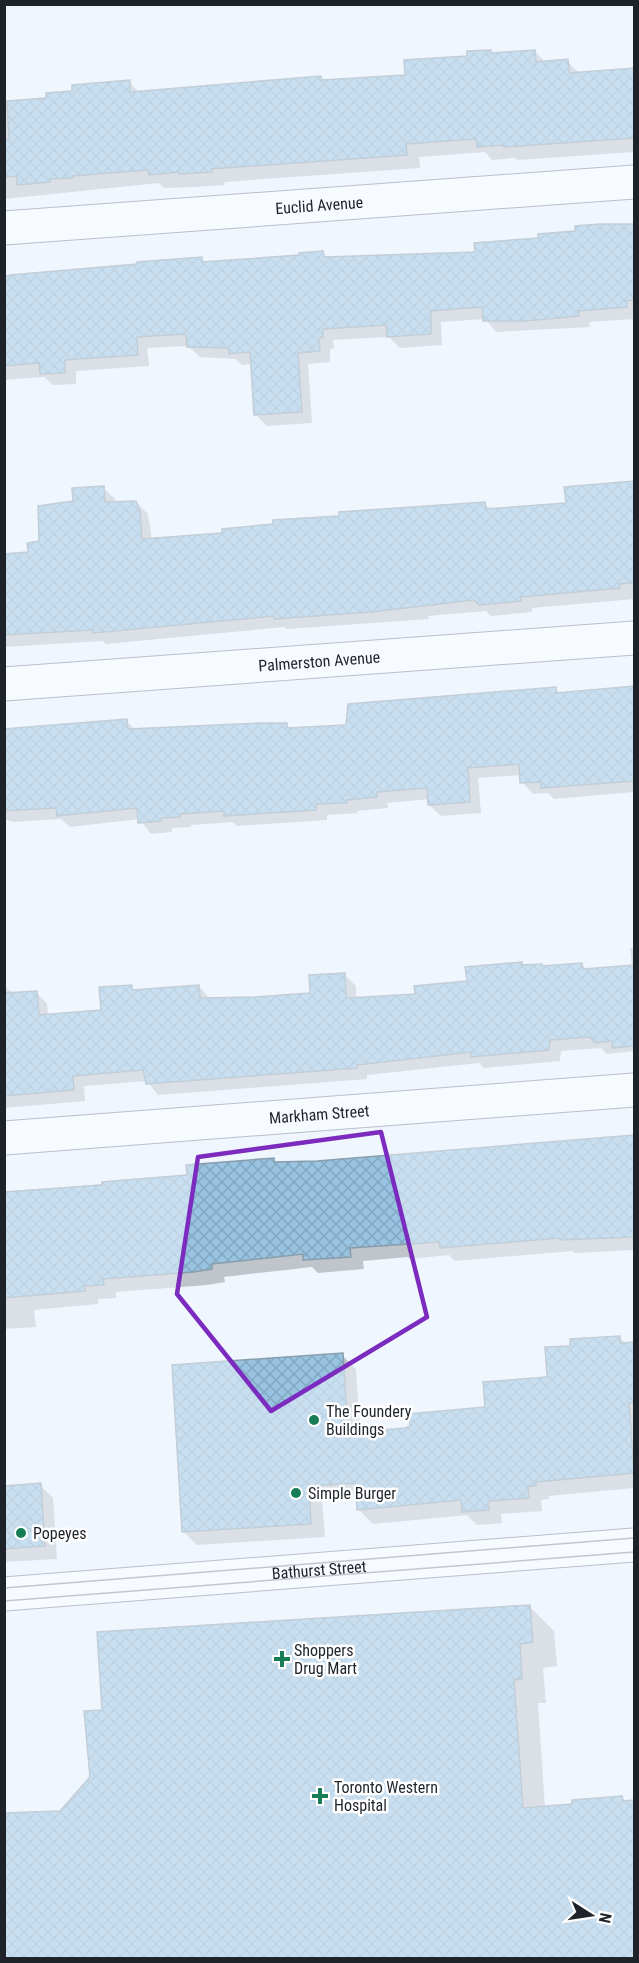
<svg xmlns="http://www.w3.org/2000/svg" width="639" height="1963" viewBox="0 0 639 1963" font-family="'Roboto Condensed',sans-serif">
<style>
.shadow{fill:#0003}
.building{fill:url(#building-cross-hatch);stroke:#899eac;stroke-width:1.5}
.lines{fill:none;stroke-linecap:round;stroke-linejoin:round}
.minor-casing{stroke:#727f92;stroke-width:35}
.major-casing{stroke:#727f92;stroke-width:35}
.minor{stroke:#fff;stroke-width:33}
.major{stroke:#fff;stroke-width:33}
.tram{stroke:#8b9198;stroke-width:1.5}
.marked{fill:none;stroke:#7b2cbf;stroke-width:4.5;stroke-linejoin:round}
.poi-dot{fill:#177d56;stroke:#fff;stroke-width:2}
.labels{text-anchor:middle;dominant-baseline:central;stroke-width:5;stroke-linejoin:round;paint-order:stroke}
.street-label{font-size:16px;fill:#1e232a;stroke:#fff}
.poi-label{font-size:16px;fill:#1e232a;stroke:#fff;text-anchor:start}
</style>
<defs>
<pattern id="building-cross-hatch" width="8" height="8" patternUnits="userSpaceOnUse" patternTransform="scale(1.5)"><rect width="8" height="8" fill="#98c4e2"/><path d="M0 0l8 8M0 8l8-8" fill="none" stroke="#83a8c2"/></pattern>
</defs>
<rect width="100%" height="100%" fill="#f0f6fe"/>
<path class="shadow" d="M4,4H30L4,6Z
M490,51L493,55L535,51L546,63L567,61L579,73L634,68V152L518,160L515,158L492,160L485,152L419,157L420,168L224,182L225,185L194,187L164,188L159,183L4,199V102L48,100L129,82L140,93L321,78L325,82L407,76Z
M634,225V319L589,322L590,327L496,332L485,319L441,322L442,345L400,348L389,337L333,340L334,348L330,349V362L308,364L312,423L267,426L256,415L252,364L242,365L235,359L200,357L188,346L147,348L149,366L76,371V384L53,385L44,377L4,380V278L202,259L206,263L301,257L322,252L328,258L476,253L577,233V228Z
M634,483V599L532,608V612L491,616L486,611L428,616L429,619L287,629L284,627L106,644L103,641L4,647V555L29,553L75,503L103,488L115,499V503L136,502L148,514L152,540L224,535L485,504L491,510L567,504L566,488Z
M634,687V792L554,799L548,793L533,794L522,782L521,775L478,778L481,813L441,816L429,805V799L387,803L388,808L357,811L358,813L327,815V820L237,826L232,822L191,825V827L172,828V832L151,834L139,819L70,827L61,819L13,822L4,819V731L126,721L136,730L286,724L291,729L347,726L555,688L561,694Z
M630,948H634V1051L607,1054L601,1048L561,1051L560,1061L484,1068L479,1063L367,1075V1079L158,1095L147,1081L84,1086L85,1101L4,1108V986L14,994L36,992L47,1004L48,1016L103,1011L131,986L136,991L199,986L210,999L311,995L344,974L356,986V999L417,996L522,964L525,967L542,965L544,968L582,965L587,970L632,967Z
M634,1137V1250L575,1253L572,1251L455,1261L449,1255L410,1259L408,1257L363,1261L364,1269L318,1273L312,1267L224,1277L225,1282L207,1285L116,1292V1298L98,1299V1304L34,1310L36,1327L4,1329V1193L189,1176L273,1160L277,1164L317,1162Z
M619,1337L626,1344L634,1343V1488L549,1496V1499L541,1500L542,1511L501,1514L502,1523L477,1525L467,1515L373,1524L359,1510L358,1497L322,1499L325,1537L197,1545L183,1531L342,1355L356,1369L360,1433L405,1429L487,1409L549,1379L572,1348Z
M4,1478L5,1487L40,1485L53,1498L57,1559L4,1562Z
M529,1606L554,1631L557,1666L543,1668L546,1703H538L545,1808L622,1797L627,1802H634V1958H4L61,1812L92,1777L103,1711Z"/>
<path class="building" d="M491,50V53L535,50L536,62L568,59L569,73L634,68V138L503,147V145L477,147L476,139L406,144L407,155L211,169L212,172L179,174V172L149,175L148,170L73,176V178L50,179V182L17,185V176L6,177L4,140L9,139L7,101L46,98V93L72,91V85L130,80V92L321,76L322,80L405,75L404,60L467,56V51Z
M600,224H634V300L626,301L627,307L578,311L579,316L524,321H483L482,307L431,311V334L387,337L386,325L323,329V337L319,338L320,351L298,353L302,412L254,415L250,352L229,354L228,348L187,347L186,334L137,337L138,355L65,360V373L40,374L39,363L4,366V277L10,275L137,264V262L202,257V262L300,255L299,253L323,251L324,257L475,252L474,243L538,238V234L575,231V226Z
M634,481V583L619,584L620,588L521,597V601L479,605L474,600L371,612L274,619V616L93,633V630L4,635V554L28,552L27,543L39,541L38,506L73,501L72,488L104,486L105,502L136,501L140,512L142,539L222,533V529L273,524V520L339,516V512L485,502L486,509L566,503L564,487Z
M634,686V781L541,788V782L520,783L519,764L468,768L470,802L428,805L427,788L377,792V797L347,800V803L316,804V810L224,816V811L180,814V817L161,818V821L138,823L137,808L57,816L56,808L4,811V729L127,719L128,729L259,723H287V728L346,725L348,704L556,687V693Z
M522,962V965L542,964V966L582,963L583,969L634,965V1046L612,1048V1041L595,1043L590,1037L550,1040L549,1050L471,1057V1052L357,1065V1068L146,1084L143,1070L73,1076L74,1090L4,1096V993L37,991L39,1015L101,1010L99,987L132,985V990L199,985L200,998L255,997L310,993L309,975L345,973L346,998L365,997L415,994L414,986L467,981L465,967Z
M634,1135V1237L560,1240V1238L440,1248L439,1242L350,1248L351,1257L303,1260V1254L212,1264V1269L193,1272L103,1279L104,1285L85,1286V1291L4,1298V1192L102,1185V1182L187,1175L186,1165L274,1158V1162L317,1161Z
M620,1336V1343L634,1342V1403H629L634,1473L536,1482V1486H528L529,1498L488,1501L489,1510L462,1512L461,1500L357,1510L355,1483L309,1486L311,1524L182,1532L172,1365L343,1353L348,1433L405,1428L410,1426L409,1414L485,1407L483,1382L547,1377L545,1347L570,1346V1339Z
M41,1483L45,1546L4,1549V1486Z
M530,1605L533,1642L520,1644L522,1679L514,1680L523,1808L572,1804V1800L622,1796L623,1801L634,1800V1959H4V1813L60,1811L90,1777L84,1711L102,1710L97,1632Z"/>
<g class="lines">
<g class="minor-casing">
<g id="minor">
<path id="s1" d="M4,228L634,182"/>
<path id="s2" d="M4,684L634,638"/>
<path id="s3" d="M4,1138L634,1090"/>
</g>
</g>
<g class="major-casing">
<g id="major">
<path id="s4" d="M4,1594L634,1545"/>
</g>
</g>
<use href="#minor" class="minor"/>
<use href="#major" class="major"/>
<path class="tram" d="M4,1588L634,1538
M4,1601L634,1552"/>
</g>
<path d="M0 0H639V1963H0ZM381,1132L427,1317L271,1411L177,1294L198,1157Z" fill="#f0f6fe" fill-opacity=".55" fill-rule="evenodd"/>
<path class="marked" d="M381,1132L427,1317L271,1411L177,1294L198,1157Z"/>
<g class="poi-dot">
<circle cx="314" cy="1420" r="6"/>
<circle cx="296" cy="1493" r="6"/>
<circle cx="21" cy="1533" r="6"/>
<path d="M279 1650h6v6h6v6h-6v6h-6v-6h-6v-6h6z"/>
<path d="M317 1787h6v6h6v6h-6v6h-6v-6h-6v-6h6z"/>
</g>
<g class="labels">
<g class="street-label">
<text stroke="none"><textPath href="#s1" startOffset="316">Euclid Avenue</textPath></text>
<text stroke="none"><textPath href="#s2" startOffset="316">Palmerston Avenue</textPath></text>
<text stroke="none"><textPath href="#s3" startOffset="316">Markham Street</textPath></text>
<text stroke="none"><textPath href="#s4" startOffset="316">Bathurst Street</textPath></text>
</g>
<g class="poi-label">
<text x="326" y="1411">The Foundery<tspan x="326" dy="18">Buildings</tspan></text>
<text x="308" y="1493">Simple Burger</text>
<text x="33" y="1533">Popeyes</text>
<text x="294" y="1650">Shoppers<tspan x="294" dy="18">Drug Mart</tspan></text>
<text x="334" y="1787">Toronto Western<tspan x="334" dy="18">Hospital</tspan></text>
</g>
</g>
<rect width="639" height="1963" fill="none" stroke="#1e232a" stroke-width="12"/>
<g transform="translate(591 1915) rotate(102)" stroke="#ffffff" stroke-width="4.5" paint-order="stroke">
<path d="M0-4.5L10 22L0 15L-10 22Z" fill="#1e232a"/>
<text y="-9" font-size="16" font-weight="bold" text-anchor="middle" fill="#1e232a">N</text>
</g>
</svg>
